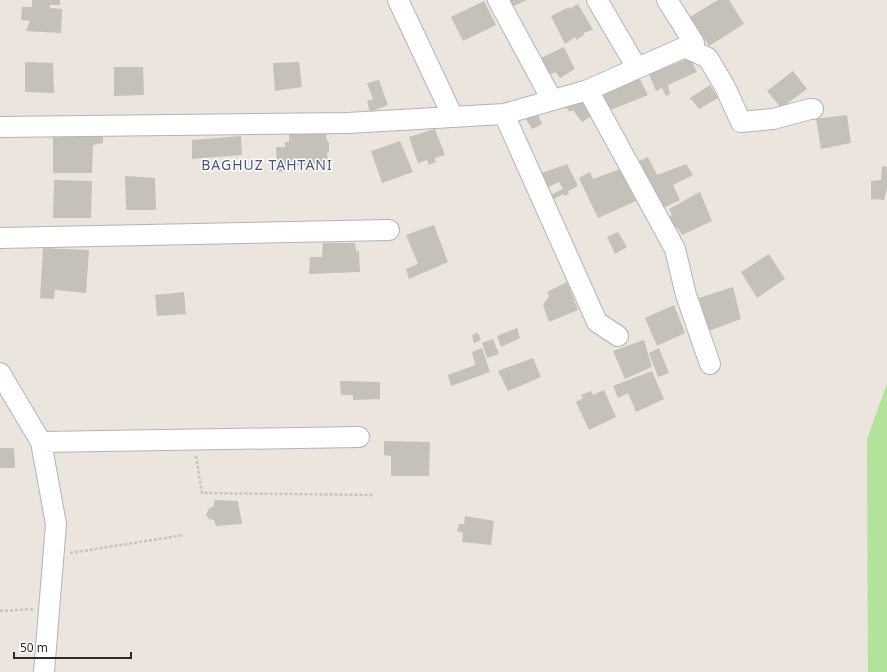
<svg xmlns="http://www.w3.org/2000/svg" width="887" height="672" viewBox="0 0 887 672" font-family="'Noto Sans',sans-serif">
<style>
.green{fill:#b3e29a}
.building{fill:#c5c0b8}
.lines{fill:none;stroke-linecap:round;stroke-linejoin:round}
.minor-casing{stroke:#b1b3be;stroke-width:22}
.path{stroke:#c4c4c4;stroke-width:2.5;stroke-dasharray:3 2;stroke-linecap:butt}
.minor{stroke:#fff;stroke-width:20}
.labels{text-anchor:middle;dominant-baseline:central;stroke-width:3;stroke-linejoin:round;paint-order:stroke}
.quarter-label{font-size:14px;letter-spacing:1px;fill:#4b547b;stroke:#fff}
</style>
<rect width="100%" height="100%" fill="#ece5dd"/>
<path class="green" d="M887,384V672H868L867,439Z"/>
<path class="building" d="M32,0H60V5H50V8L62,9L61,33L26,31L30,21L21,20L22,7H32Z
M501,0H527L505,10Z
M718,0H729L744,24L709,46L690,17Z
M484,1L496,25L463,41L451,17Z
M578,4L593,30L583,33L584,35L576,40L575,37L565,44L551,16L569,7V9Z
M564,47L575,69L560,78L556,72L548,75L539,59Z
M690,58L697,72L668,85L670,94L666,96L662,88L656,91L649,74Z
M25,62L53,63L54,93L25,92Z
M299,62L302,87L275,91L273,63Z
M114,67H143L144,95L114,96Z
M793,71L807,89L781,108L767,91Z
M636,72L648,95L608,111L602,88Z
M379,80L388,105L370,112L367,101L373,99L367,83Z
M710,85L718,98L699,109L690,98Z
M579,97L593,115L582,122L573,110L570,112L565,106Z
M536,110L542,124L532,129L524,116Z
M847,115L851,143L821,149L816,119Z
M289,129L326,132L327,141L329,142V152L327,153L328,163L289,166V171L277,172L276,147H285V142H289Z
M435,129L445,155L435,158L436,162L429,165L427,160L418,163L409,137Z
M95,134H103V143L93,145L92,173H53V135L95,137Z
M241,136L242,155L192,159V140Z
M400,141L413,172L382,183L371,151Z
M648,157L657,175L686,164L693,175L673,185L680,200L661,209L639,161Z
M567,164L578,186L568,191L569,194L565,196L563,194L554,199L552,194L563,189L559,182L544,189L539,174Z
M882,166L887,167V188L884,200L871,199V181L881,180Z
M620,169L636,201L598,218L579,178L590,172L593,179Z
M125,176L155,178L156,210H126Z
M54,180L92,181L91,218H53Z
M700,192L712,221L682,235L677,227L674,228L668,217L672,215L669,209Z
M434,225L448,262L409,279L406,269L418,264L406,235Z
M618,232L627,247L615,254L607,237Z
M323,243H355L356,251H359L360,272L309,274L310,257H322Z
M43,248L89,250L86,293L55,290L54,299L40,298Z
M769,254L785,279L757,298L741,272Z
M567,282L578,310L549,322L543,305L549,296L547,292Z
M733,287L741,319L709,331L699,298Z
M184,292L186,314L157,316L155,295Z
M674,305L685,333L657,346L645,318Z
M517,328L520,338L501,347L497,336Z
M478,333L481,340L474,343L472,335Z
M493,339L499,354L487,358L482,343Z
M644,340L652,367L625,379L613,351Z
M482,348L490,372L451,386L448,375L475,365L472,352Z
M659,348L669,373L658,377L649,353Z
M533,358L541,377L508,391L498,371Z
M652,371L664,399L636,412L628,393L618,398L613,386Z
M340,381L380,382V399L353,400V395H341Z
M604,390L616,417L589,430L576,402L583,398L581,395L591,391L593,395Z
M384,441L430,442L429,476H391V456L384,455Z
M0,448H14L15,468H0Z
M215,500L238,501L242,524L216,526L214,520L209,519L206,515L208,510L211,507H213Z
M465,516L494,521L491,545L462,542L463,533L457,531L459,524H464Z"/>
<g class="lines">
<g class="minor-casing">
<path id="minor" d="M398,0L453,117
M498,0L552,100
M597,0L637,68
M684,47L708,58L725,87L741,122L773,119L810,109H813
M588,90L694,43L667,0
M504,114L597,322L618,336
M0,127L348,123L504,114L588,90L675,249L686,295L710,364
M0,238L389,230
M0,373L41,442L56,524L44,672
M41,442L359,437"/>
</g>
<path class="path" d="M196,456L202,493L373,495
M70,553L184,535
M0,611L33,609"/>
<use href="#minor" class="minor"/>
</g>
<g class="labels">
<g class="quarter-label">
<text x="267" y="164">BAGHUZ TAHTANI</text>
</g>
</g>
<path d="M14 652v6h117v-6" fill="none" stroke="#2b2b2b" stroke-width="2"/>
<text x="20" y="652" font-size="12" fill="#2b2b2b" stroke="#ffffff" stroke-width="3" paint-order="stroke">50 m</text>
</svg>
